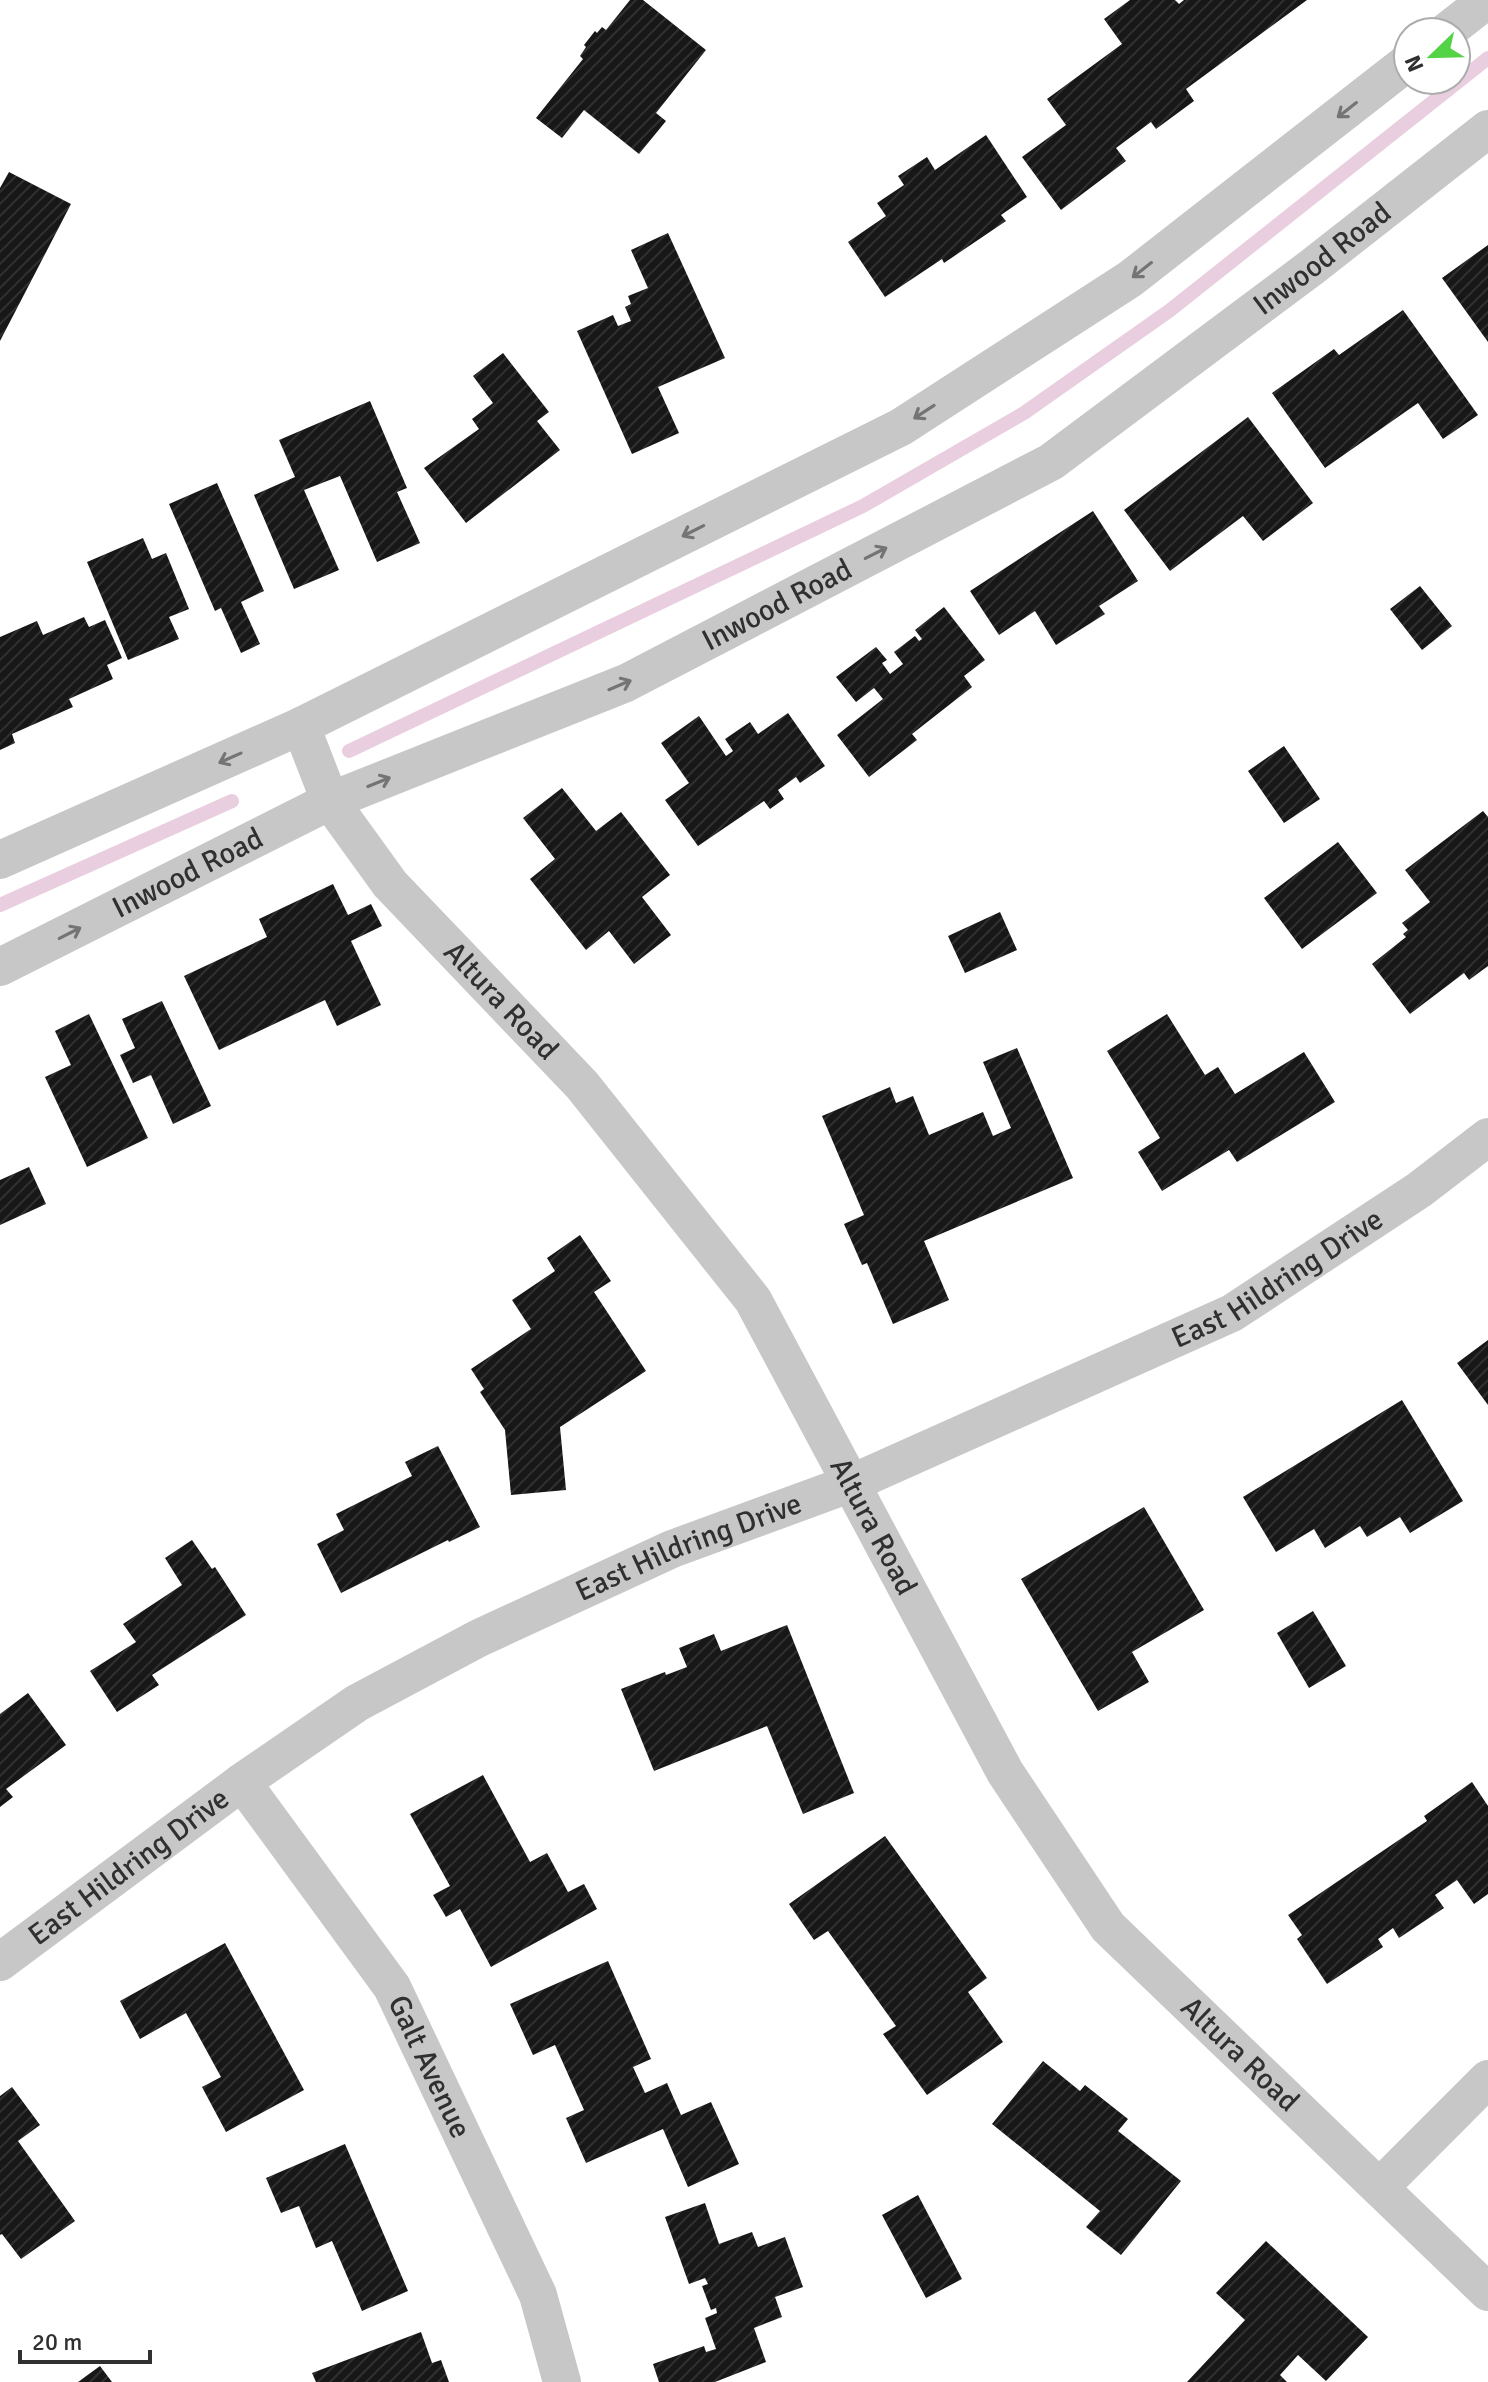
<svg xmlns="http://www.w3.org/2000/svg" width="1488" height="2382" viewBox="0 0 1488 2382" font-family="Signika,sans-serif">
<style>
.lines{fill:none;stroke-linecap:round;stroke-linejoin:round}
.stream{stroke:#e9cedf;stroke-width:14}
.building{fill:url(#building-hatch)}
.minor{stroke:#c7c7c7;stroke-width:38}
.oneway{stroke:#747474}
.labels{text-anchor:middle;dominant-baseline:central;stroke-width:8;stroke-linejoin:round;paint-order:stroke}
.street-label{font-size:30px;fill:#303030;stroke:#fff}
</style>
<defs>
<pattern id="building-hatch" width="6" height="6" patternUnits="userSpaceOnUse" patternTransform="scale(2)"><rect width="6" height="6" fill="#171717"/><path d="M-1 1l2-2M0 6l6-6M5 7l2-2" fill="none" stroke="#303030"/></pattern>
</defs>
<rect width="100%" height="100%" fill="#fff"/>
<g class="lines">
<path class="stream" d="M349,751L863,506L1024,413L1169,311L1488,58
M0,905L232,801"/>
</g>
<path class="building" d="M630,0H643L706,50L656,113L666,121L639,154L584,110L562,138L536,118L583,59L580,56L586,47L584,45L595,31L597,33L602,27L606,30Z
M1130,0H1175L1179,4L1184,0H1307L1186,89L1194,101L1156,129L1151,122L1116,148L1126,161L1061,210L1022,157L1066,125L1047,99L1122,44L1104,19Z
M986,135L1027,197L1001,215L1006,221L944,263L942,259L885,297L848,242L886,216L877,203L904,185L898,176L927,157L935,170Z
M9,172L71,204L0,341V188Z
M668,233L725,358L658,387L679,433L632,454L577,331L613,315L618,326L631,321L625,307L631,304L628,296L648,288L631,250Z
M1488,245V342L1442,278Z
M1403,310L1478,415L1443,439L1418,403L1325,468L1272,393L1334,349L1339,355Z
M503,353L549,412L537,421L560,450L466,523L424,468L479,429L472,419L493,403L473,376Z
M370,401L407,488L397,492L420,543L377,562L340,476L304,490L339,570L294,589L254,495L295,477L279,440Z
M1248,417L1313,503L1263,541L1243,516L1170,571L1124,510Z
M217,483L264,591L241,602L260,644L241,653L221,608L215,611L169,504Z
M1093,511L1138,581L1099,606L1105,614L1056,645L1035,611L999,635L970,591Z
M143,538L152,559L166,553L189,609L169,617L179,639L128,660L87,562Z
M1420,586L1452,626L1422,650L1390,609Z
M944,607L985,660L964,676L972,687L912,734L917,740L869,777L837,735L883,699L874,688L856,702L836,677L876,647L887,660L882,663L890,674L903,664L894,652L915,636L919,641L922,639L915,630Z
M84,617L89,627L105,620L122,658L107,665L113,679L69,699L73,707L12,734L15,743L0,750V637L37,621L43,635Z
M788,713L825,766L800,783L796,777L778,790L784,799L770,809L764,801L698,846L665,800L689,783L661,743L699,716L726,756L733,751L725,739L750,722L758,734Z
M1284,746L1320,799L1284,823L1248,771Z
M562,788L596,831L621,812L670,875L642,897L671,935L634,964L609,931L586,950L530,879L555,859L523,818Z
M1483,811L1488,817V966L1469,980L1464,973L1410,1014L1372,964L1406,937L1403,934L1408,930L1402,923L1430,902L1405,870Z
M1338,842L1377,893L1302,949L1264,898Z
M333,884L348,915L371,904L382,926L351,941L381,1005L337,1026L325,1000L219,1050L184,976L267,937L259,919Z
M1000,912L1017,950L965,973L948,936Z
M162,1001L211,1106L173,1124L151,1075L133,1083L120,1055L135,1048L122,1019Z
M89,1014L148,1138L87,1167L45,1077L71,1065L55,1031Z
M1167,1014L1205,1075L1218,1067L1235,1094L1304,1052L1335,1102L1237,1162L1229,1150L1162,1191L1138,1152L1160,1138L1107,1051Z
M1017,1048L1073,1178L924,1241L949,1300L893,1324L867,1263L862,1265L844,1224L864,1215L822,1116L890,1087L896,1103L913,1096L929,1135L983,1112L993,1136L1011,1128L983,1062Z
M29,1167L46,1204L0,1225V1180Z
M580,1235L611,1281L594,1292L646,1371L560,1427L566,1490L511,1495L505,1430L480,1392L484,1389L471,1369L531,1329L512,1300L555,1271L547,1258Z
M1488,1340V1405L1457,1363Z
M1402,1400L1463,1501L1410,1533L1400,1517L1367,1537L1360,1526L1325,1548L1314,1529L1276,1552L1243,1497Z
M438,1446L480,1527L449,1542L448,1540L341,1593L317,1544L344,1530L336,1514L412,1476L405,1462Z
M1144,1507L1204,1610L1132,1652L1149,1682L1098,1711L1021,1579Z
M192,1540L212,1569L215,1567L246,1615L152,1675L159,1685L117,1712L90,1671L136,1642L123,1624L182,1585L165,1558Z
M1313,1611L1346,1666L1309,1688L1277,1633Z
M787,1625L854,1793L803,1814L767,1726L654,1771L621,1689L665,1672L666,1675L687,1667L679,1648L714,1634L721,1651Z
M28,1693L66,1745L6,1789L13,1797L0,1807V1714Z
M483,1775L530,1862L547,1853L568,1892L584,1884L597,1909L491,1967L460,1909L446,1917L433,1895L450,1886L410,1814Z
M1472,1782L1488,1806V1894L1474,1904L1457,1880L1435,1895L1444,1908L1399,1938L1393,1928L1378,1939L1383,1947L1327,1984L1297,1939L1302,1935L1288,1915L1427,1821L1424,1816Z
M885,1836L987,1978L968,1992L1003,2042L927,2095L883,2034L896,2026L828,1931L814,1940L789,1904Z
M225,1943L304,2090L226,2132L202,2087L221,2077L186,2013L140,2039L120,2001Z
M608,1961L651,2059L633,2067L645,2093L667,2083L681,2115L711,2102L739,2164L688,2187L663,2129L586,2163L566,2118L584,2110L555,2045L533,2055L510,2004Z
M1043,2061L1080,2091L1085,2085L1128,2119L1118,2131L1181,2181L1121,2255L1086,2227L1100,2211L992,2124Z
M12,2087L40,2125L18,2141L75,2221L21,2259L2,2234L0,2235V2096Z
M345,2144L408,2291L362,2311L332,2241L316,2248L299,2206L281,2213L266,2178Z
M918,2195L962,2279L926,2298L882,2215Z
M705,2203L719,2244L752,2232L758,2247L785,2237L803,2287L775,2297L782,2317L754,2328L766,2362L715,2382H659L653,2364L704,2346L706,2352L716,2349L705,2318L717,2313L716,2308L711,2310L702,2286L708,2284L705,2278L689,2284L665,2217Z
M1266,2241L1368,2337L1326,2381L1298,2355L1280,2375L1287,2382H1187L1245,2320L1216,2293Z
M421,2332L432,2363L441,2360L449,2382H316L312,2373Z
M100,2366L112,2382H78Z"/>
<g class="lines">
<g class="minor">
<path d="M1446,32L1487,0"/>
<path id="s1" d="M301,726L330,801L390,884L582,1085L753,1300L1005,1772L1108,1927L1488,2292"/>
<path d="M0,860L301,726L901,427L1130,279L1408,62"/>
<path id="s2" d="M0,967L330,801L626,683L1051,462L1312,267L1488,129"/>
<path id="s3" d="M242,1782L392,1987L538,2295L562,2382"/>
<path id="s4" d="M0,1962L242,1782L357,1703L479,1638L672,1549L852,1483L1232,1313L1419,1190L1488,1137"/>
<path d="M1380,2187L1488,2079"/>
</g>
</g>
<defs><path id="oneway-shaft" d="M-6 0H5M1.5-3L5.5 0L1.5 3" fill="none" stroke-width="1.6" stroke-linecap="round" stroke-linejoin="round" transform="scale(2)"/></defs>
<g class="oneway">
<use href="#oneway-shaft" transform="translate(1347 110) rotate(142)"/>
<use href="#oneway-shaft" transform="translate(1142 270) rotate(142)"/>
<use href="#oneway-shaft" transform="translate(924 412) rotate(147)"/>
<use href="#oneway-shaft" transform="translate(693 531) rotate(153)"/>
<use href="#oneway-shaft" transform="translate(876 553) rotate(-27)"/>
<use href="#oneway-shaft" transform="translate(620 685) rotate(-23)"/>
<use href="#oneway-shaft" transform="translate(230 758) rotate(156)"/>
<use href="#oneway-shaft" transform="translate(379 782) rotate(-22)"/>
<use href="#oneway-shaft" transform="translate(70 933) rotate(-27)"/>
</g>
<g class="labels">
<g class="street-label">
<text stroke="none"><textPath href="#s2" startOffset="1506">Inwood Road</textPath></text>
<text stroke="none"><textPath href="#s2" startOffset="858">Inwood Road</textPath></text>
<text stroke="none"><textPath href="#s2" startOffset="210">Inwood Road</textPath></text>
<text stroke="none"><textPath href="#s1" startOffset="344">Altura Road</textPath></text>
<text stroke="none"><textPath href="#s4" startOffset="1456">East Hildring Drive</textPath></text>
<text stroke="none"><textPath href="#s1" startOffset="992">Altura Road</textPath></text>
<text stroke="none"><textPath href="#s4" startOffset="808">East Hildring Drive</textPath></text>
<text stroke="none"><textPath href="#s4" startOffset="160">East Hildring Drive</textPath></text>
<text stroke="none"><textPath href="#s1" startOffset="1640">Altura Road</textPath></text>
<text stroke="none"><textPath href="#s3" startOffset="342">Galt Avenue</textPath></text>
</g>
</g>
<g transform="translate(1432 56) rotate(247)"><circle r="38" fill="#ffffff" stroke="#acacac" stroke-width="2"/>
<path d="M0-6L14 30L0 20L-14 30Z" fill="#53d345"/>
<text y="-12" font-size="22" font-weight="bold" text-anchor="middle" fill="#303030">N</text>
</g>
<path d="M20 2350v12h130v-12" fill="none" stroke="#303030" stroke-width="4"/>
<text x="32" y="2350" font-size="24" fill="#303030" stroke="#ffffff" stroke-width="6" paint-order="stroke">20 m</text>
</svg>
